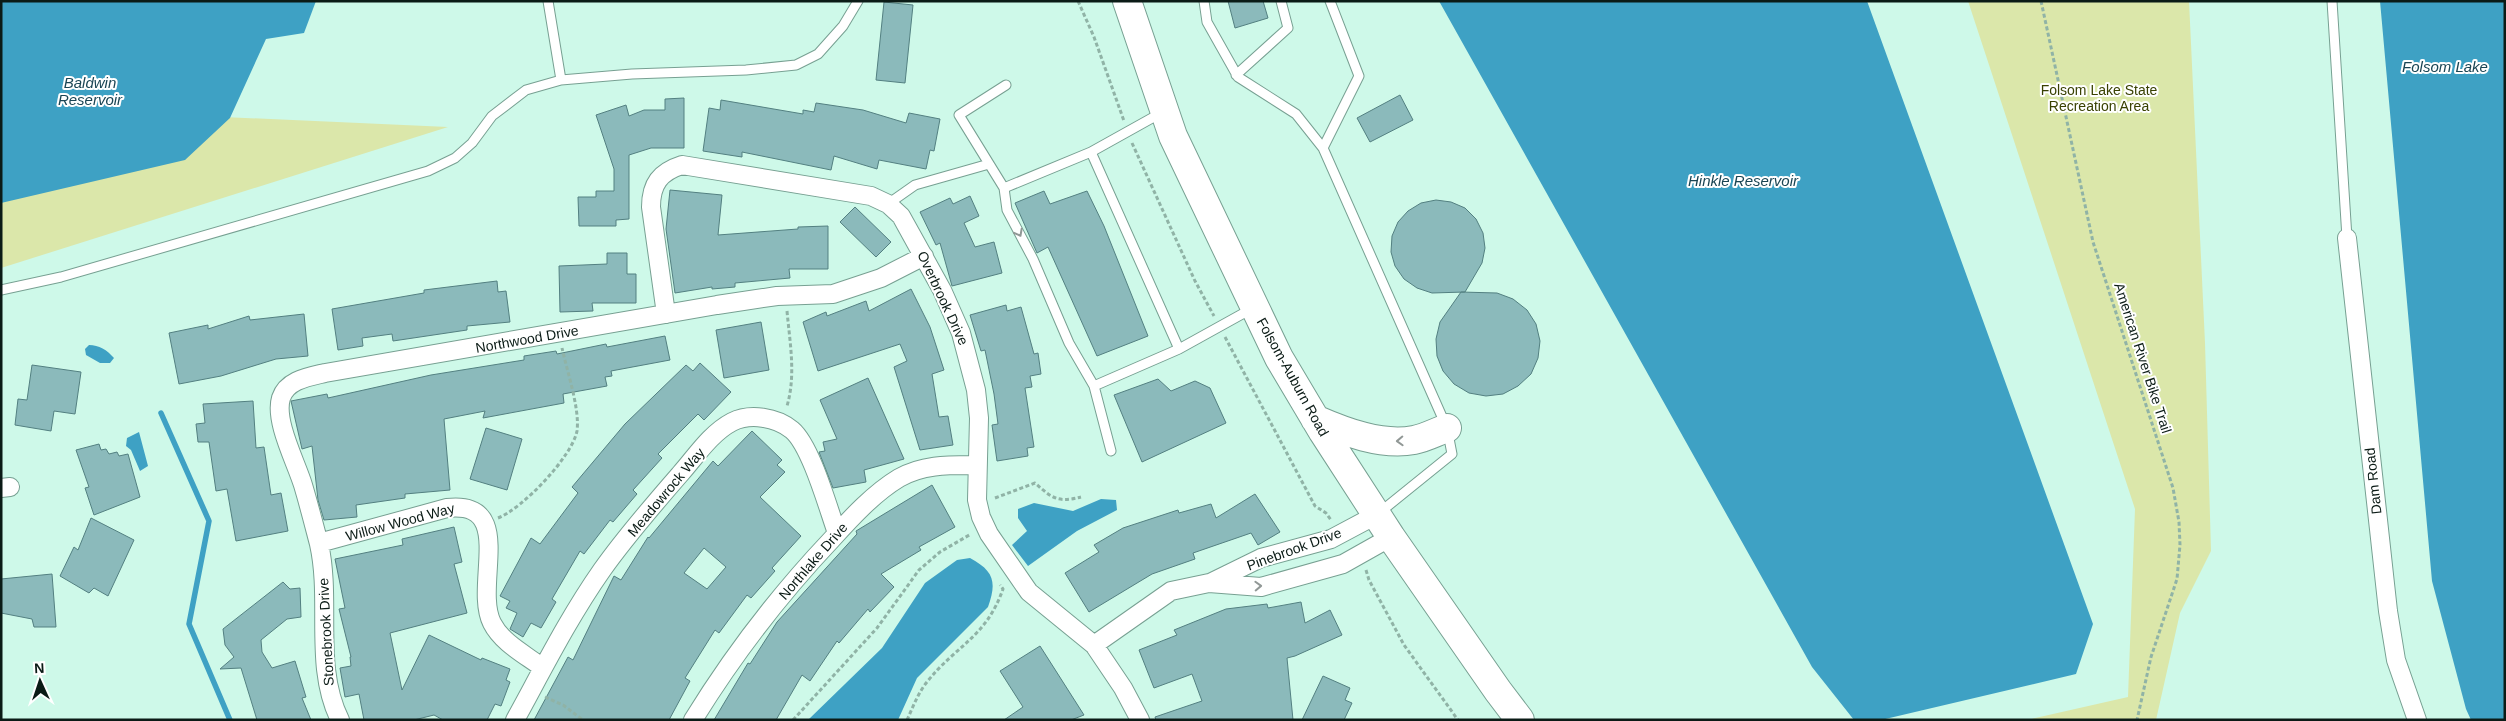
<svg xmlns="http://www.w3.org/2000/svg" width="2506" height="721" viewBox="0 0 2506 721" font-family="Helvetica,sans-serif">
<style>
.green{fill:#dbe7aa}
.water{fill:#3ea1c4}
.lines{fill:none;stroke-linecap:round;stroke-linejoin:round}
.stream{stroke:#3ea1c4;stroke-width:5.5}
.building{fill:#8bbabb;stroke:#538081;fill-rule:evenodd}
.lane-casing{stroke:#77a092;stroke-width:11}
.street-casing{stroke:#77a092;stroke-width:20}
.primary-casing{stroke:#77a092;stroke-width:30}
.path{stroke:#90b3a6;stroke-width:3;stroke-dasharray:4 2.5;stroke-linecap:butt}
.lane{stroke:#fff;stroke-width:9}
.street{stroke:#fff;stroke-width:18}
.primary{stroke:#fff;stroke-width:28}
.oneway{stroke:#919896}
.labels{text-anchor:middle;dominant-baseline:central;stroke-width:4;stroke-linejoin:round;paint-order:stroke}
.park-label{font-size:14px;fill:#394102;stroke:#fff}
.street-label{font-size:14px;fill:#0b1b16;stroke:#fff}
.water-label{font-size:15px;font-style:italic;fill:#1a4554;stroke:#fff}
</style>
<rect width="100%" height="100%" fill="#cef9e9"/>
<path class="green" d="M1968,1H2189L2205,343L2211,551L2180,613L2156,720H2027L2128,697L2135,509Z
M1,107L448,127L1,268Z"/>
<path class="water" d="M1,1H316L304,33L266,39L230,118L185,160L1,203Z
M1439,1H1867L2093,624L2076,674L1881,720H1854L1812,667Z
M2380,1H2505V720H2471L2466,709L2432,581Z
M89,345C99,345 107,350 114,358L110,363H100L86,355L85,349Z
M139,432L148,466L140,471L131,450L126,446L127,438Z
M1101,499L1116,500L1117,510L1077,531L1028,566L1012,545L1027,531L1018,518V509L1034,503L1073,511Z
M970,558C994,571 997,582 988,607L917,678L898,720H808L882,648L925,583L957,560Z"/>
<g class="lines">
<path class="stream" d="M161,413L209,521L189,624L230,720"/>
</g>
<path class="building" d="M1228,1H1263L1268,18L1235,28Z
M884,2L913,5L905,83L876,80Z
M1400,95L1413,120L1370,142L1357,118Z
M684,98V148H651L629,155V219L616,220V226H579L578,197H596V191H614V169L596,115L626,105L629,116L644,110H665V99Z
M721,100L803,114V110L814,112L816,103L863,110L906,123L909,113L940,119L934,151L930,150L926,169L879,160L877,169L834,156L831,170L742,152V157L703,151L709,108L720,110Z
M670,190L722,195L718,235L798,229V227L828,226V269H789L790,278L735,283V287L712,289V287L675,293L666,229Z
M1044,191L1050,204L1087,191L1104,226L1148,336L1097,356L1048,247L1037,253L1015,203Z
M970,196L979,216L964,223L975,247L994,242L1002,273L952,286L940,243L936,245L920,212L950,198L953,204Z
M1436,200L1451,202L1465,208L1476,219L1483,233L1485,248L1482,263L1465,292L1432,293L1417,288L1404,279L1395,266L1391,252L1392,236L1398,222L1408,211L1421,203Z
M855,207L891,242L876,257L840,222Z
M607,253H627V274H636V303H592L593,311L560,312L559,266L607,264Z
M497,281L498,292L506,291L510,322L467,326V330L393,341L392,334L362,338L363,346L338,350L332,309L424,293V290Z
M911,289L930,327L944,370L932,374L939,417L948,416L953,445L920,450L894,367L907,361L900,344L818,371L803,322L826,312L827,316L866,301L869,311Z
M1461,292L1497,293L1513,299L1527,310L1536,324L1540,341L1538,358L1531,374L1518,386L1503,394L1486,396L1469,393L1454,384L1443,371L1437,356L1436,339L1440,322Z
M1006,305L1007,311L1021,307L1034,354L1038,353L1041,374L1030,376L1032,387L1025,388L1034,447L1027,448L1028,456L997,461L992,425L998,424L994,394L985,350L981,351L970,315Z
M304,314L308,356L276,359L221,376L179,384L169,333L208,325V329L249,316L250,320Z
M761,322L769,370L724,378L716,330Z
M665,336L670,360L611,371L612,376L605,377L607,386L563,394L564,403L483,418L485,411L444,419L450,490L405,494V498L356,505L357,517L324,520L318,500L312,446L302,449L291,401L327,394L328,398L431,375L524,360V356L556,351L557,354L606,344L607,347Z
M700,363L731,392L704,420L698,414L658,454L662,458L633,490L637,494L613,522L610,520L584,554L580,551L552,599L556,602L541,628L531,623L523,637L510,629L517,613L506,608L510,601L500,596L531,538L540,544L578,493L572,487L625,424L686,365L693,371Z
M32,365L81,372L75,414L54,411L51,431L15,425L18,399L27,400Z
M868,378L904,459L864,470L866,482L833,488L819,452L825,451L823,442L837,439L820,400Z
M1158,379L1171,391L1195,381L1210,388L1226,423L1142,462L1114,395Z
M253,401L256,448L264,447L271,495L281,493L288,531L236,541L227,489L216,491L209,442H198L196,424L205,423L203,404Z
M486,428L522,439L507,490L470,479Z
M752,431L782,460L777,465L785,472L760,497L801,536L772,568L775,571L751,598L747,595L719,633L715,630L685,678L690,681L669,720H534L568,657L573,660L614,576L621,580L648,537L649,538L713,461L718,466ZM704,548L726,567L707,589L684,573Z
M99,444L101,450L106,449L109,454L117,452L119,456L128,454L140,497L94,515L85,488L89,487L76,450Z
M932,485L955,527L919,547L921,550L881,574L894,587L870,612L868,609L839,643L837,641L810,681L802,675L776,720H714L748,663L750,664L777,622L857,534L856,531Z
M1255,494L1280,532L1258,545L1251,533L1193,553L1195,559L1152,574L1089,612L1065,573L1099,552L1094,545L1123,528L1178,510L1179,513L1211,504L1216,518Z
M91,518L134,540L108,596L94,588L89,593L60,576L74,547L78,550Z
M454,527L462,562L454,564L467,613L390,633L402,690L429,635L481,660L482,658L510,669L506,680L510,682L501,706L495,704L487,720H443L434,715L414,720H364L359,694L345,697L340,668L351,666L350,657H351L339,609L345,608L335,559L403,545L402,539Z
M52,574L56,627H34L32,619L1,613V579Z
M283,582L290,589L300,588L301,617L287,619L261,640L262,652L272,668L295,661L306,697L302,698L311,720H257L241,668L220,669L234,657L225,645L223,629Z
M1301,602L1305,623L1330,610L1342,635L1295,656L1287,658L1293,720H1156L1155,717L1202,701L1192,674L1154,688L1139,650L1177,635L1174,630L1226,609L1267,604L1268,608Z
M1040,646L1084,715L1071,720H1004L1023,707L1000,671Z
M1323,676L1350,688L1345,700L1352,703L1344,720H1302Z"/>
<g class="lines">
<g class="lane-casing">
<path id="lane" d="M548,1L561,80
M1204,1L1207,22L1238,77L1296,114L1323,148L1447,428L1452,454L1379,513
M2332,1L2347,238
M1236,75L1288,28L1281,1
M1006,85L959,115L1004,188L1007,210L1033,259L1069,343L1094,386
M1323,148L1359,76L1330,1
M1091,152L1179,349L1253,308
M1004,188L1091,152L1161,113
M888,204L915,185L989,164
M1,290L61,277L428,171L455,158L472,143L492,116L526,90L561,80L632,74L746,70L796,65L818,54L843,26L858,1
M1111,451L1094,386L1179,349"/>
</g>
<g class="street-casing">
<path id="street" d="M2347,238L2388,611L2396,660L2417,720
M666,314L651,207C651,184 660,172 682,165L871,196L888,204L901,216L942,290L961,333L976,390L979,418L977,500L981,517L989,534L1029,592L1094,645L1123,688L1140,720
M1,488L10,487
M319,543L447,508C517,500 473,585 492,623C502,643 526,655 543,668
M1210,583L1261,558L1331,539L1378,514
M1094,645L1171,591L1209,583L1261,587L1343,564L1391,537
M340,720C313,666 332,602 319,544C314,525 309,505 303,485C296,462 274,421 281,398C287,380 308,377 325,373L717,305L777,296L833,294L881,278L924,256
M515,720C543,669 569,617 602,570C626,536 654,504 681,473C696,456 711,433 732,422C750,413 776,417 792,430C811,446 828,508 837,533
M693,720C733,655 780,594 832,539C851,518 874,493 899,478C923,464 950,465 977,465"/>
</g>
<g class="primary-casing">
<path id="primary" d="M1127,1L1173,136L1279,358L1323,432L1391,537L1498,691L1520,720
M1315,419C1345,432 1381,446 1414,440C1425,438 1436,432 1447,428"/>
</g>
<path class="path" d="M1078,1L1094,37L1124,121
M2041,1L2093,242L2173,488L2179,522L2180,545L2177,579L2151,657L2137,720
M1132,143L1195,281L1214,316
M787,311C790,344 796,375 787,406
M1225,337L1315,506L1326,513L1331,520
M995,498L1035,483C1052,498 1057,503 1081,497
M498,518C522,509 572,457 577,431C580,409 567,371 562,348
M1366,570L1369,580L1404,645L1458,720
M545,697L563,705L583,720
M793,720L877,628L919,570L940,552L971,534
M907,720C913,707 918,693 927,682C955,646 986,638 1003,589L1000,585"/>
<use href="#lane" class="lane"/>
<use href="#street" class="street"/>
<use href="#primary" class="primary"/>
</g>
<defs><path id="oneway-chevron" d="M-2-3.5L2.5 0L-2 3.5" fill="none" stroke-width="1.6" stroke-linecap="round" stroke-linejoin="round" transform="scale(1.25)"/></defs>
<g class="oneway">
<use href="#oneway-chevron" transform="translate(1019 233) rotate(62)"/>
<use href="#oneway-chevron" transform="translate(1400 441) rotate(178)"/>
<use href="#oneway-chevron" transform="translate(1258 586) rotate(-2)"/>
</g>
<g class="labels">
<g class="park-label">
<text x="2099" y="90">Folsom Lake State<tspan x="2099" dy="16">Recreation Area</tspan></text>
</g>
<g class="street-label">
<text transform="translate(943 298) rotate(65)">Overbrook Drive</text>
<text transform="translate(527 339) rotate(-10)">Northwood Drive</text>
<text transform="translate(2143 358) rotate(72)">American River Bike Trail</text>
<text transform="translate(1293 377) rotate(61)">Folsom-Auburn Road</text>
<text transform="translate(2373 481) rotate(-96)">Dam Road</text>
<text transform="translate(666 492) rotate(-50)">Meadowrock Way</text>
<text transform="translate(400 522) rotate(-15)">Willow Wood Way</text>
<text transform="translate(1294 549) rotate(-20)">Pinebrook Drive</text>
<text transform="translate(813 561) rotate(-49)">Northlake Drive</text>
<text transform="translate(326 632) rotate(-93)">Stonebrook Drive</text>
</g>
<g class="water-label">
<text x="2445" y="66">Folsom Lake</text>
<text x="90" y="82">Baldwin<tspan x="90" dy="17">Reservoir</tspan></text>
<text x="1743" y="180">Hinkle Reservoir</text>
</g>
</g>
<rect width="2506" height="721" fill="none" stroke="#0b1b16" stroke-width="5"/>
<g transform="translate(40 681) rotate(357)" stroke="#ffffff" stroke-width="4" paint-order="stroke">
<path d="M0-4L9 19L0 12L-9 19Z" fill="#0b1b16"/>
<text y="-8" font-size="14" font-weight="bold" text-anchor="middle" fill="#0b1b16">N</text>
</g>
</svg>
